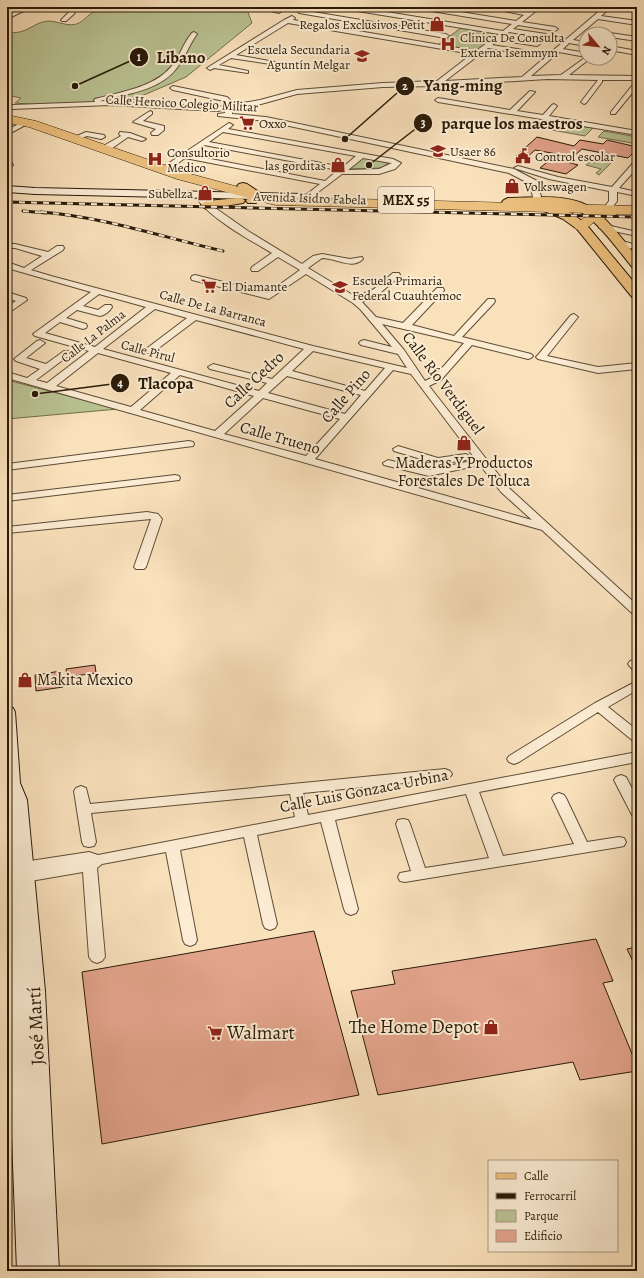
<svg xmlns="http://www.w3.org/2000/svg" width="644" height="1278" viewBox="0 0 644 1278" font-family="Alegreya,serif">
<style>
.green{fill:#bac393;stroke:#726e4e}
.building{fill:#e3a48c;stroke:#291a08}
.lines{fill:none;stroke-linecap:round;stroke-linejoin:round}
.street-casing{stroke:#5d4c35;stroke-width:2}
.secondary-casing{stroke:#291a08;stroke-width:2}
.primary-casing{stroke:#291a08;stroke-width:2}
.highway-casing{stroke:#291a08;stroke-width:1}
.street{fill:#fbecd3;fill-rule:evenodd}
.secondary{fill:#fbecd3;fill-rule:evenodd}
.primary{fill:#ecc07e;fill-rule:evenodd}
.highway{fill:#ecc07e;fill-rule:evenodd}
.rail-casing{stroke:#291a08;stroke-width:3}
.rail{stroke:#fbecd3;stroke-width:2;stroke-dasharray:6;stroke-linecap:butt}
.labels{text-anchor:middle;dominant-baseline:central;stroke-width:4;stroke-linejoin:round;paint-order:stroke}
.far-poi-label{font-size:13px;fill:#291a08;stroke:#fbecd3;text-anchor:start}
.far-street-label{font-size:13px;fill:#291a08;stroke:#fbecd3}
.shield{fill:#fbecd3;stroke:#685945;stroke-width:1}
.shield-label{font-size:15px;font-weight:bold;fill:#291a08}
.street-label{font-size:16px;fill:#291a08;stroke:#fbecd3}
.poi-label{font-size:16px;fill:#291a08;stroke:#fbecd3}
.near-street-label{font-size:19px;fill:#291a08;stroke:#fbecd3}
.near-poi-label{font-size:19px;fill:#291a08;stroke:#fbecd3;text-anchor:end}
.leader{fill:none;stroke:#291a08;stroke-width:1.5}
.callout-dot{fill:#291a08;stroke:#fbecd3;stroke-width:1.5}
.mark-label{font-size:12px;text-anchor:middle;font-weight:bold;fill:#fff}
.callout-label{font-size:17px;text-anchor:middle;font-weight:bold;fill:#291a08;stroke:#fbecd3;stroke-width:4;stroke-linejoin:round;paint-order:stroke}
</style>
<rect width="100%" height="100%" fill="#f9e1bc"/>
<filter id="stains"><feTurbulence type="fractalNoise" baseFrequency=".005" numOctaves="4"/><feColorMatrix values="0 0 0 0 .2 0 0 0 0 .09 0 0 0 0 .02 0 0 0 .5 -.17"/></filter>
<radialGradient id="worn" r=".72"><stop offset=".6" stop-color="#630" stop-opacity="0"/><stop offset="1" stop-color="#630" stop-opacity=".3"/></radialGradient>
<path class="green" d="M98,7H246L252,23L186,77L125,103L39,105L15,103L21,98L7,95V32C26,36 33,22 48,21C58,21 70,28 79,23C86,19 88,14 97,10Z
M462,27L501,33L476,51L438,45Z
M550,121L593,128L585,136L541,128Z
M604,131L637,137V144L598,137Z
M364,157L388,163L382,168L350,169L355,162Z
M603,157L614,160L599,175L596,173L601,169L586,165L590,162L596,163Z
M7,380L118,409L7,419Z"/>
<path class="building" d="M537,137L574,146L580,140L603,144L607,140L637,147V149L628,158L582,149L567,162L578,165L566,174L540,168L557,154L535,150L525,159L515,157Z
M95,665L96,673L67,677L66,669Z
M61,671L63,687L36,691L35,675Z
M314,931L359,1095L102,1144L82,972Z
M596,939L613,981L603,983L637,1066V1071L580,1080L573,1062L378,1095L351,991L395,984L392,971Z
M637,947V970L627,949Z"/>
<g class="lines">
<g class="street-casing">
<path id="street" d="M24,7H32L7,19V15Z
M71,7H77L74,14L66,21H62L61,20L69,12Z
M254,7H267L282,11L279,13Z
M342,7H356L503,31L512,24L419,9L416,7H430L516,21L524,15L484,7H498L528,12L534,7H541L522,22L555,27L558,29L555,31L518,25L513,29L546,34L549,36L546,38L509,32L503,37L537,42L540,44L537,46L499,40L492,45L529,51L532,53L529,55L488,48L445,81L522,77L604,7H611L601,16L637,21V25L598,19L573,40L586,42V46L569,43L563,49L586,53V57L559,52L531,76L561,75L586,57L589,58L588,60L569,75L637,76V80H602V82L586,103L584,104L581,102L598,80L547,79L437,86L383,87L297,94L261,104L232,109V114L266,117L514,169L537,181L542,201L550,208L546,210L534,202L530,184L509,173L266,121L218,116V114L225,113V110L216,111L110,105L12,109L9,107L12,105L95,102L94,100L95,99C120,92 153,88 171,67C180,57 183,43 192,33L194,32L197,34C189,45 185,58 176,69C159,91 125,94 100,101L216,107L224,106V101L173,90L170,88L173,86L227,97L230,100L231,105L260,100L297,90L383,83L437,81L472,54L288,23L236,55L275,62L278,64L277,65L231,58L219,65L248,71V73L214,68L210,70L207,68L284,20L292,16L295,18L293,20L476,51L499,34L345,9Z
M301,10L446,34L449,36L446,38L299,13L298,12Z
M610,33L637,37V41L610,37V34H608Z
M610,46L637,51V55L610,50Z
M637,81V87L615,114H611V112L635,82Z
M530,91L535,92L517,111L543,115L552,105L554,104L557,106L549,116L637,131V135L438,102L435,100L438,98L510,110Z
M150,111L152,112V114L143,121L164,126V130L158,135H152L151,133L156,129L133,122Z
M27,120L31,122L29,123L7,135V130Z
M229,123L233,125L228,129L393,159L401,163L395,169L379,174H342L309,199L305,197L306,195L320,184L185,158L170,169H167L163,167ZM223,132L356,156L343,167L209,142ZM204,145L338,170L325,181L190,155ZM363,158L391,163H392L379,169L348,170Z
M86,132L104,135L105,137L101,139L87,136L79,139L75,137Z
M120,132L130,133L146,139L142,141L128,137L111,149H105V145L121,136L119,134Z
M634,162H637V168L619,188L637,192V196L617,192V201L604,219H601L597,217L609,201V191L549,179L514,168L518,166L558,177L612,187Z
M7,163H12L13,165L7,168Z
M199,198H205L211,205L248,231L302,264L313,256L322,254L350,259L362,257L363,259C352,270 336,258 322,258L308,268L356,297L374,289L393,273H399L400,275L399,277L380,293L362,302L376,317L403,323L437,288H443L444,290L443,292L412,325L454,336L488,299H494L495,301L494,303L462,337L531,354L533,356L531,358L528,359L472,345L441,380L429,386L509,488L637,605V615L633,614L542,530L7,378V372L27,378L40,369L16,361L14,359L37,341L40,340L45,343L26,358L46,364L64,351H70L72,353L36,380L47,383L89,351L35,336L33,334L91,292L7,268V262L24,268L42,256L15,248H7V244H15L48,252L57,246H63L64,248L63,250L31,270L51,276L313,346L407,368L398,354L361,345L359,343L361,341L364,340L392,347L360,309L353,303L306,274L269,299L192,280L191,278L192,276L195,275L268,293L300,270L278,257L258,271H252L251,269L252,267L272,253C250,240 213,220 198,200ZM99,294L146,307L95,347L45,333L60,322L83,329L86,328L87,326L86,324L66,318L77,310L100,316C105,315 110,311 112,307L111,305H105L98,310L83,306ZM155,309L187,318L146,349L144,351L146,353H152L196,320L304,349L272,379L213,364L208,367L210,369L267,383L259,391L103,349ZM382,324L464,343L435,376L425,381L404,350ZM313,351L385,368L365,391L292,371ZM98,353L171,373L131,407L56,386ZM393,370L411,374L476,460L429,470L388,460L383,463L384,465L429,476L480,465L501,492L532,520L315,459ZM180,375L254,396L215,431L140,410ZM287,376L361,395L345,414L268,393ZM263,398L340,419L306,456L224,434Z
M599,224H602L637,232V236L599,228Z
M615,240H618L637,245V250L615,244Z
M7,292L26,298L27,300L7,314V307L16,301L7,298Z
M574,314L578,317L547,356L598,367L637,363V369L598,373L538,359L536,357L538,355L571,315Z
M189,441L193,442L194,444L193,446L7,470V464Z
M398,446L438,458L466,454L471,457L466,460L438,464L394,451L393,449Z
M175,475L179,476L180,478L179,480L7,501V495Z
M147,512L158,514L162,519L146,567L144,569H136L134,567L151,519L7,533V527Z
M634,660L637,661V671L633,670L628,664L630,661Z
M637,681V690L608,707L637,730V741L632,740L598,712L519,762L514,764L509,762L507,759L509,756L595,703Z
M637,752V762L479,792L503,856L574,844L552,798L554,795L559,793L564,795L566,798L587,842L619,837L624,838L626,842L624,846L619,847L405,882L400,881L398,877L400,873L411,871L396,824L398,820L403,819L408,820L410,824L425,868L489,858L466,794L335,820L358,909L356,913L351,915L346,913L344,909L321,822L257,835L277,924L275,928L270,930L265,928L263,924L244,837L180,850L197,940L195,944L190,946L185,944L183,940L166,852L102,864L97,868L105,957L102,961L97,963L92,961L89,957L83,872L19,883L14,882L12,878L14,874L17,873L12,872L10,868L12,864L17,863L89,852L98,855L295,817L290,794L91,813L96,842L94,846L89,847L84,846L82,842L74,791L76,788L81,786L86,788L90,804L445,769L450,771L452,774L450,777L445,779L303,793L308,815Z
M621,775L626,777L637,798V817L632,815L614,780L616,777Z
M22,1092L28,1094L30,1099L28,1104L7,1108V1094Z"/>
</g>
<g class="secondary-casing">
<path id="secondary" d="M7,186L35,188L304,194L309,197L304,200L35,194L7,192Z
M7,706L13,708L15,712L20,783L27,800L45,991L59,1271H17L7,1003V801H9L7,798Z"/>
</g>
<g class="primary-casing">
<path id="primary" d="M243,183L247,184L262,194L256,203H248L246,201L250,195L237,186L239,184Z
M239,198L243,199L245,201L243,203L207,209L203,207L201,205L203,203L207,201Z
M508,198C532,198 559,194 582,203C603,211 623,240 637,257V269L633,268C618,250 595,216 573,208C565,205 556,205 548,205L571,213L585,223L637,286V298L632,297L577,229L563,219L542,210L540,208L544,205L504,204L502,202L504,200Z"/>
</g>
<g class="highway-casing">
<path id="highway" d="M7,115L36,121L187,173L275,197L637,206V214H616L615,216C610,217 604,217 599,219C590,223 587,232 576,229L574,226L590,213L275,205L177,179L29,127L7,123Z"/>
</g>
<use href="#street" class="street"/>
<use href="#secondary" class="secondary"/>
<use href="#primary" class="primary"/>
<use href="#highway" class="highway"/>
<g class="rail-casing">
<path id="rail" d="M7,202L637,217
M23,211L46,213
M41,212C104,217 162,237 223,251"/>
</g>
<use href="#rail" class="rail"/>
</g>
<defs>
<g id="shop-bare" transform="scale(1.2)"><path d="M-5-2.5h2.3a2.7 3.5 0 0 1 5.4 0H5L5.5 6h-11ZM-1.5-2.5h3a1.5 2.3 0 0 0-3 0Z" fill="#8f2418" stroke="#fbecd3" stroke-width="2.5" paint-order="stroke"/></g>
<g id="hospital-bare" transform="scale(1.2)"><path d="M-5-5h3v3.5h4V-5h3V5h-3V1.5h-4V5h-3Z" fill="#8f2418" stroke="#fbecd3" stroke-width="2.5" paint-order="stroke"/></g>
<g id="school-bare" transform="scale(1.2)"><path d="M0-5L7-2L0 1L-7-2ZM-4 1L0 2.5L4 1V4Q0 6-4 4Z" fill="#8f2418" stroke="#fbecd3" stroke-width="2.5" paint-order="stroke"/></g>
<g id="supermarket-bare" transform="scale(1.2)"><path d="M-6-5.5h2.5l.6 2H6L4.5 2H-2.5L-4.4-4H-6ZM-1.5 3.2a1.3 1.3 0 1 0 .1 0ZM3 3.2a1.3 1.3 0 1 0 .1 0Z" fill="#8f2418" stroke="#fbecd3" stroke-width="2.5" paint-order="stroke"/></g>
<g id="civic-bare" transform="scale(1.2)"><path d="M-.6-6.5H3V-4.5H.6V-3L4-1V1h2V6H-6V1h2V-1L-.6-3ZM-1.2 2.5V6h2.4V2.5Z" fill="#8f2418" stroke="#fbecd3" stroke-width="2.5" paint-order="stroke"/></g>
</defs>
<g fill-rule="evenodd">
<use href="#shop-bare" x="437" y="24"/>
<use href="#hospital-bare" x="448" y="44"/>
<use href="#school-bare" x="362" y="56"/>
<use href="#supermarket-bare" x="247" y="123"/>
<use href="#school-bare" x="438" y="151"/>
<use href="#civic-bare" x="523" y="156"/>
<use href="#hospital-bare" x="155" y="159"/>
<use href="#shop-bare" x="338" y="165"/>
<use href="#shop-bare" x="512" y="186"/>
<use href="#shop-bare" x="205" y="193"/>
<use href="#supermarket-bare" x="209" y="286"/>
<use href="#school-bare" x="340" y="287"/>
<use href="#shop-bare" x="464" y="443"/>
<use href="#shop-bare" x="25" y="680"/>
<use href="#shop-bare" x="491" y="1027"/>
<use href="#supermarket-bare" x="215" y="1033"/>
</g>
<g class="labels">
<g class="far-poi-label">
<text x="425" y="24" text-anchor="end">Regalos Exclusivos Petit</text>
<text x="460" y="37">Clinica De Consulta<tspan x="460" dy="15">Externa Isemmym</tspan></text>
<text x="350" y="49" text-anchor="end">Escuela Secundaria<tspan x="350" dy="15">Aguntín Melgar</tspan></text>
<text x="259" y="123">Oxxo</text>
<text x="450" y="151">Usaer 86</text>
<text x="167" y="152">Consultorio<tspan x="167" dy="15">Medico</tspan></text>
<text x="535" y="156">Control escolar</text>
<text x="326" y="165" text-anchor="end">las gorditas</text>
<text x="524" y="186">Volkswagen</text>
<text x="193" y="193" text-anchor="end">Subellza</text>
<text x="352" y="280">Escuela Primaria<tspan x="352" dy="15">Federal Cuauhtemoc</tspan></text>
<text x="221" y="286">El Diamante</text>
</g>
<g class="far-street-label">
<text transform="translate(182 103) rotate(3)">Calle Heroico Colegio Militar</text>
<text transform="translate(310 198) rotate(2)">Avenida Isidro Fabela</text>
<text transform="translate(213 308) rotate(15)">Calle De La Barranca</text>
<text transform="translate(93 336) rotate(-38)">Calle La Palma</text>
<text transform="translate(148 351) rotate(15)">Calle Pirul</text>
</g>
<rect class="shield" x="378" y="187" width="56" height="26" rx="3"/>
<g class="shield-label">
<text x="406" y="200">MEX 55</text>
</g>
<g class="street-label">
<text transform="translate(254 380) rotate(-43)">Calle Cedro</text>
<text transform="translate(443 383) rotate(53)">Calle Río Verdiguel</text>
<text transform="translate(346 396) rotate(-49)">Calle Pino</text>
<text transform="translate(280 438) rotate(16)">Calle Trueno</text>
<text transform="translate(364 791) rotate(-11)">Calle Luis Gonzaca Urbina</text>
</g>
<g class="poi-label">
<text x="464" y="463">Maderas Y Productos<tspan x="464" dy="18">Forestales De Toluca</tspan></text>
<text x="37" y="680" text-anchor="start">Makita Mexico</text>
</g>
<g class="near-street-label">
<text transform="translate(36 1026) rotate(-93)">José Martí</text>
</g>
<g class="near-poi-label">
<text x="479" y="1027">The Home Depot</text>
<text x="227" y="1033" text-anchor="start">Walmart</text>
</g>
</g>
<path class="leader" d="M75 86L139 57M345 139L405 86M369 165L423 123M35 394L120 383"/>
<g class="callout-dot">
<circle cx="75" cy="86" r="4"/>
<circle cx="345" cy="139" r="4"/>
<circle cx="369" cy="165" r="4"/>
<circle cx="35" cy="394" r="4"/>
<circle cx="139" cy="57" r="10"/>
<circle cx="405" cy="86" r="10"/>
<circle cx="423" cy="123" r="10"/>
<circle cx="120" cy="383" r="10"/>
</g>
<g class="mark-label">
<text x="139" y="61">1</text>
<text x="405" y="90">2</text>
<text x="423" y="127">3</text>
<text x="120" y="387">4</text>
</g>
<g class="callout-label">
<text x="181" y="63">Libano</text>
<text x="463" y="91">Yang-ming</text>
<text x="512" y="129">parque los maestros</text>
<text x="166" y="389">Tlacopa</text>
</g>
<rect width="644" height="1278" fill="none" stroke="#f9e1bc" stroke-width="24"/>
<rect x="8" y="8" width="628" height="1262" fill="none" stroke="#291a08" stroke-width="2"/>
<rect x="12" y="12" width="620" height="1254" fill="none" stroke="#291a08"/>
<rect x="488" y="1160" width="130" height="92" fill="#fbecd3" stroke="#a79882"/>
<rect x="496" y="1173" width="20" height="6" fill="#ecc07e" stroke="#a79882"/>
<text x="524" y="1180" font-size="12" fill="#291a08">Calle</text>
<rect x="496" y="1193" width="20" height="6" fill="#291a08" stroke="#a79882"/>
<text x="524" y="1200" font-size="12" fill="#291a08">Ferrocarril</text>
<rect x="496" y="1210" width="20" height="12" fill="#bac393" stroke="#a79882"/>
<text x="524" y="1220" font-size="12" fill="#291a08">Parque</text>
<rect x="496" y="1230" width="20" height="12" fill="#e3a48c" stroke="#a79882"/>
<text x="524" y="1240" font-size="12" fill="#291a08">Edificio</text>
<g transform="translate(598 46) rotate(118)"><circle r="19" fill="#fbecd3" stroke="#a79882"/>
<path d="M0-3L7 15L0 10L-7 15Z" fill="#8f2418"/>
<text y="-6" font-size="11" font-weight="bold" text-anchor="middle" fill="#291a08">N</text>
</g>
<rect width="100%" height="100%" filter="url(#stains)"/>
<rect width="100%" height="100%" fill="url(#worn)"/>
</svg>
